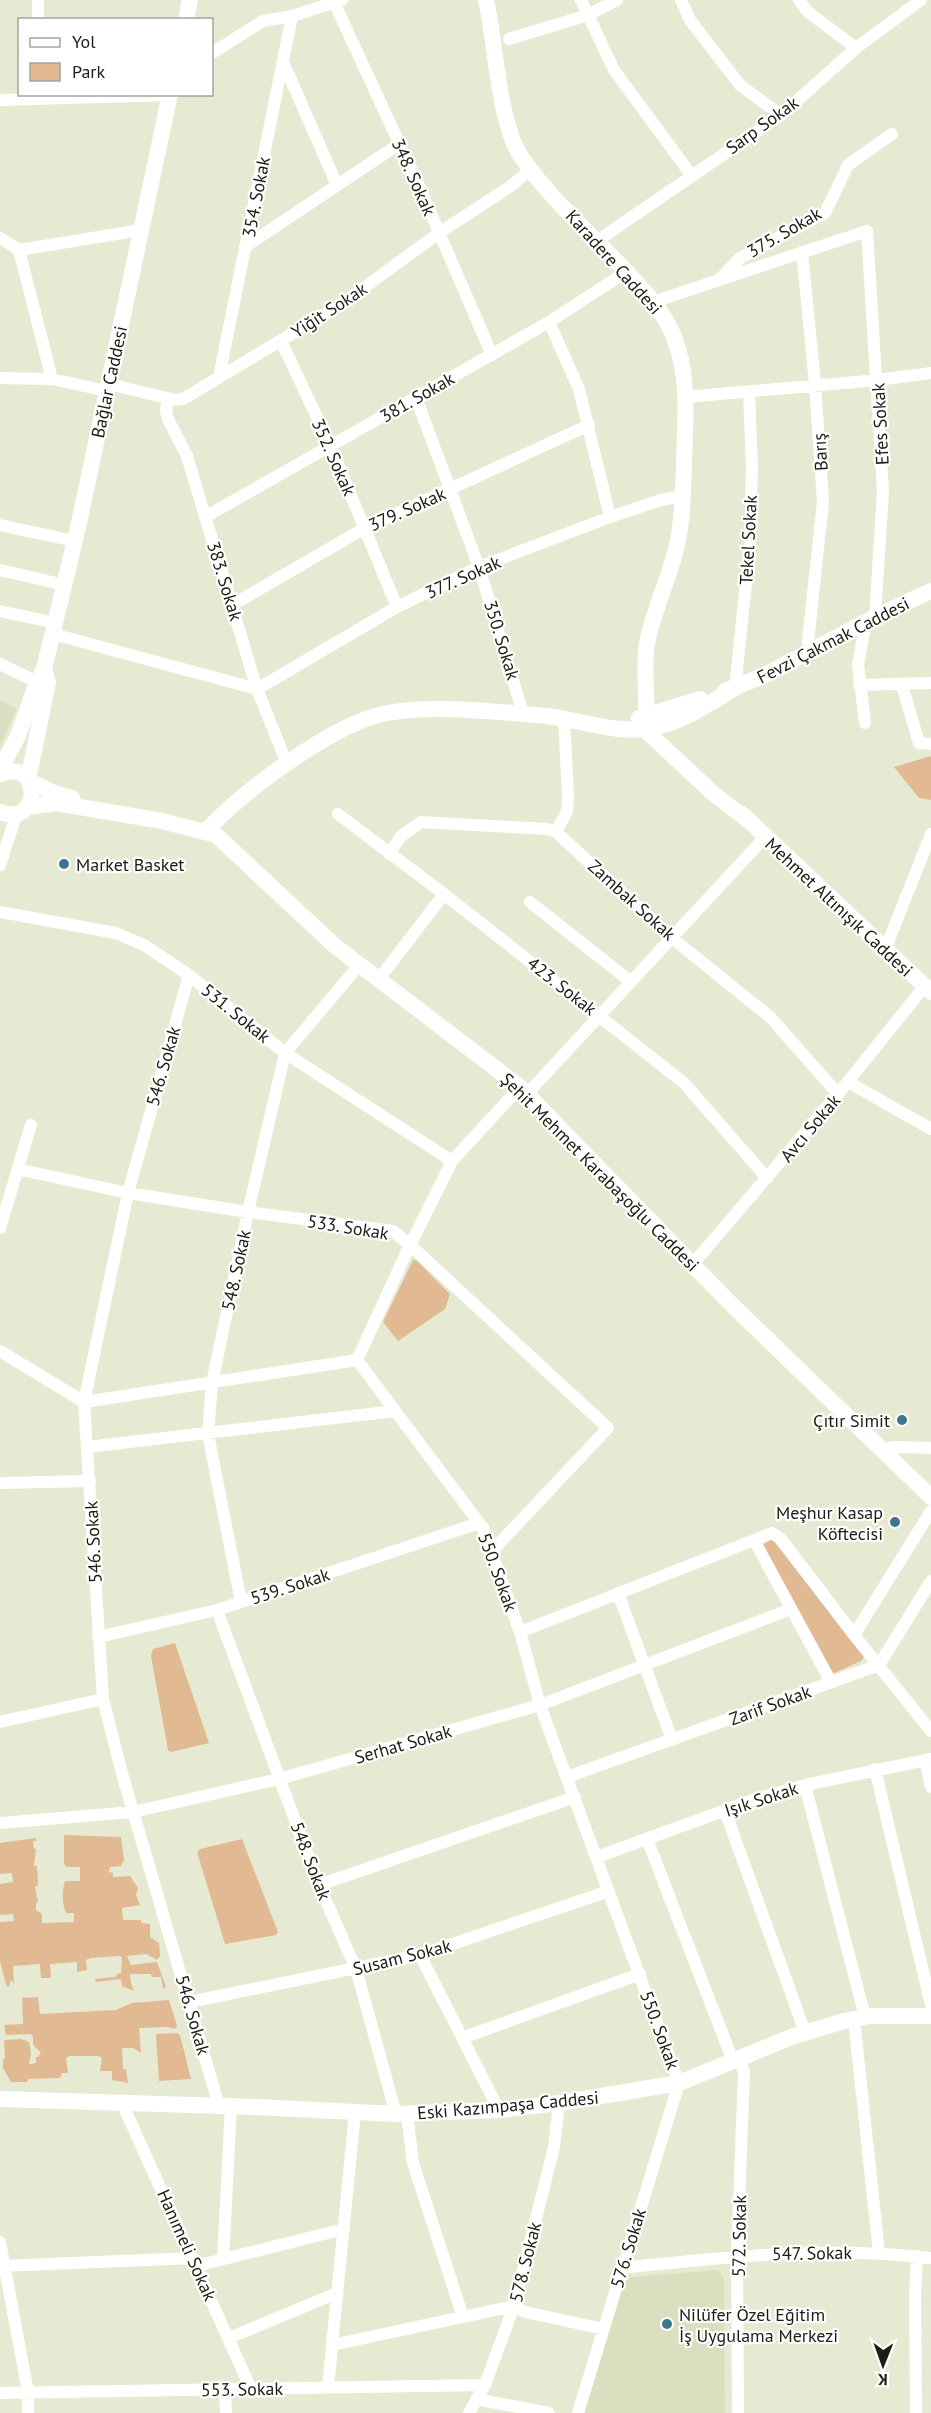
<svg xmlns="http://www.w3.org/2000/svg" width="931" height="2413" viewBox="0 0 931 2413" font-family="'PT Sans',sans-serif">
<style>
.built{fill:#dbdfbf}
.green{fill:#e1b992}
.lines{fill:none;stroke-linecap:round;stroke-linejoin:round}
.street{stroke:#fff;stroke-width:12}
.secondary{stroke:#fff;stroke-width:16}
.poi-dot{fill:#3b758e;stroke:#fff;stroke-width:2}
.labels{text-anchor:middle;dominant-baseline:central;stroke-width:4.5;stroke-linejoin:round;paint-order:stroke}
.street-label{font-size:18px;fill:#1b1c13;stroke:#fff}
.poi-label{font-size:18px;fill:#1b1c13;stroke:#fff;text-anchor:start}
</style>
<rect width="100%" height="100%" fill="#e7ead2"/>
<path class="built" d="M0,700L17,709L0,746Z
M718,2270L724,2278L725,2413H582L622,2284L631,2277Z"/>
<path class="green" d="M931,756V800L919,798L894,767Z
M413,1260L417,1261L450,1294L445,1309L398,1341L383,1322Z
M772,1539L864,1657L861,1661L834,1673H830L762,1545Z
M175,1643L209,1743L171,1752L168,1750L151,1656L153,1649Z
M64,1835L121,1837L124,1860L121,1866L110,1867L109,1872L113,1873V1877L130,1876L138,1888L136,1895L140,1905L122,1908L123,1920H141V1923L150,1924V1937L159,1943L160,1956L157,1960L146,1954L127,1956L131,1965L157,1962L166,1987L163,1989L161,1977H152L151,1974H130L131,1984L134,1991L122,1986L121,1979L96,1982L95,1979L116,1977L117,1974L121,1973L122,1957L119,1956L90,1958L86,1960L87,1970L77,1972V1962L50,1964L51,1978H41L40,1964L13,1966L14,1983L11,1980L9,1987L6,1985L0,1961V1922L14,1921L13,1914L0,1915V1884L13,1882L12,1873L0,1874V1843L36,1838V1841H33L34,1849H36L34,1866H37L38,1886H35L38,1902L36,1903V1910L42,1914V1923L74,1922V1913H66C62,1905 62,1890 65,1881H80V1867H66L64,1863Z
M242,1839L278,1932L276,1935L225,1944L197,1852L200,1849Z
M38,1997L40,2014L116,2010L132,2003L169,2000L177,2026L175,2029L167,2027L139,2028L141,2053L133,2048H122L123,2069H126L128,2083L112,2080V2071H100L102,2058L99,2056H69L66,2058L68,2073H62L60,2078L28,2079L27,2082H11L3,2068V2059L5,2058L4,2040L21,2039L29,2042L31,2053L29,2064L36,2063V2057H38L41,2053L33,2045V2036L30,2034L6,2035L4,2025L23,2024L22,1998Z
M177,2033L180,2035L191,2079L159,2081L156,2034Z"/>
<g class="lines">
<path class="street" d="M38,0V20
M333,0L419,186L492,355
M581,0L614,70L692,176
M681,0L690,20L740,85L781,115
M799,0L808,12L856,48
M509,39L588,15L617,0
M212,53L263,21L292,16L342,0
M283,62L337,185
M0,100L170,95
M0,238L19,250L141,230
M597,241L781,115L856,48L921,0
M246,246L399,144
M19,250L52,379
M802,252L815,384L823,502L808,641L811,650
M719,280L867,231L883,491L875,617
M653,302L719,280L740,258L825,213L848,165L892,134
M549,322L579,389L610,517
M281,341L331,447L397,607
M219,377L292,16
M0,378L52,379L107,391
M109,384L175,400L183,399L343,303L439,233L511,186L531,169
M686,397L878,380L931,373
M168,398L166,411L168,419L187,456L257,689L287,764
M416,398L479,567L523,714
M205,517L549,322L626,272
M0,525L75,541
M0,570L65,585
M232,605L365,528L589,425
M0,611L56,623
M861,624L864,631L858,665L865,723
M53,634L257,689L397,607L479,567L610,517L661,500L682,496
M0,664L37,682
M859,685L931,683
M902,685L919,743L931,744
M735,688L750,545L752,468L749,392
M338,814L444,894L684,1083L767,1178
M556,832L567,811L568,797L564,718
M389,854L401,836L421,822L548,829L556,832L672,938L770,1017L838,1094
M0,865L17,813
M530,902L631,982
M0,912L116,933L144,945L189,975L285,1053L452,1161
M885,950L931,834
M189,975L128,1193L84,1402L103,1699L121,1770L219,2106
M379,979L444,894
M848,1082L931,1129
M520,1087L452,1161L410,1245L357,1360L483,1528L520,1632L540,1705L679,2083L578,2413
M527,1094L765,837
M17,1169L128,1193L248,1212L393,1231L410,1245L608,1428L492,1551
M0,1228L31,1125
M692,1265L838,1094L924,987
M0,1351L84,1402L357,1360
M87,1447L395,1411
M883,1450L892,1447L931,1448
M0,1483L90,1481
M754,1540L831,1682
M618,1593L672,1740
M241,1602L208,1434L212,1383L248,1212L285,1053L360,964
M217,1610L319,1885L356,1969L396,2114
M520,1632L772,1533L781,1539L854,1635L931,1731
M854,1635L931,1511
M98,1637L217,1610L479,1523
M0,1722L103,1699
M925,1760L931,1787
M875,1769L931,2005
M567,1777L879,1665L931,1581
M805,1785L865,2017
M725,1811L805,2032
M0,1823L133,1812L279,1779L540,1705L791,1609
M647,1839L733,2061
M597,1857L753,1800L805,1785L931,1759
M319,1885L575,1797
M420,1955L499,2110
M189,2002L420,1955L609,1891
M854,2019L879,2253
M462,2038L640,1974
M122,2103L251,2389
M407,2114L413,2163L463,2317
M0,2242L28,2392V2413
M223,2259L231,2106
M0,2266L193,2258
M196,2266L344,2229
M622,2268C725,2257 827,2246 931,2258
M229,2338L337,2293
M332,2345L514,2306L525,2312L604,2329
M328,2387L355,2112
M225,2389L226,2413
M0,2393L485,2385
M476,2399L549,2413
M469,2413L485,2385L514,2306L554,2147L559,2103
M738,2413L737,2256L744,2072L739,2059
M916,2413L915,2295L917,2256"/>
<path class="secondary" d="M486,0C496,43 498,124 522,158C549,197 587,231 620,265C641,287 663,309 674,337C690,378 685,420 684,463C683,490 683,518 677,544C670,578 653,610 647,644C642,672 650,702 644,729L715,795L749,821
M186,20L190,0
M725,691L763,676L875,617L931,591
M639,718L700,699
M0,769L17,738L37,683L44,669L79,523L170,94
M0,774C42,757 42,828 0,812
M28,780L48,682L45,673
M29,781L54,793L72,798
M27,807L56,803L162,821L216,835L335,946L520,1087L731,1304L931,1497
M742,814L931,992
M206,831C243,791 334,723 387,713C434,704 498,712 546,716C575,719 615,733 645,729C678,725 707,705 735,688
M0,2099L256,2107L396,2114L499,2110L559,2103L679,2083L794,2036L844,2021L870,2016H931"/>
</g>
<g class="poi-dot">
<circle cx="64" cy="864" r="6"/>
<circle cx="902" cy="1420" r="6"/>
<circle cx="895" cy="1522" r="6"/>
<circle cx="667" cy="2324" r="6"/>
</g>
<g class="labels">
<g class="street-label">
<text transform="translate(762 125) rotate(-36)">Sarp Sokak</text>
<text transform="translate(414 177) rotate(66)">348. Sokak</text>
<text transform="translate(256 197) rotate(-79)">354. Sokak</text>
<text transform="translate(784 232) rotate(-30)">375. Sokak</text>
<text transform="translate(614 262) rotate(48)">Karadere Caddesi</text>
<text transform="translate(329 310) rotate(-33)">Yiğit Sokak</text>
<text transform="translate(109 382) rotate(-78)">Bağlar Caddesi</text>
<text transform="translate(417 397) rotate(-30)">381. Sokak</text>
<text transform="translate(880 424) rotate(-93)">Efes Sokak</text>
<text transform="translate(820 452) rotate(-94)">Barış</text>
<text transform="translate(334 457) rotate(66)">352. Sokak</text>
<text transform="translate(407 509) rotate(-24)">379. Sokak</text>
<text transform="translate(748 540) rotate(-87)">Tekel Sokak</text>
<text transform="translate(463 577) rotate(-24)">377. Sokak</text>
<text transform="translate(225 581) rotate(73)">383. Sokak</text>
<text transform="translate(502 640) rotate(73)">350. Sokak</text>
<text transform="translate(833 640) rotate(-27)">Fevzi Çakmak Caddesi</text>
<text transform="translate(632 900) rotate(42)">Zambak Sokak</text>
<text transform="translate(839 907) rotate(43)">Mehmet Altınışık Caddesi</text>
<text transform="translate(562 986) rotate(38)">423. Sokak</text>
<text transform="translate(236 1013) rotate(39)">531. Sokak</text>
<text transform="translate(163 1066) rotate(-74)">546. Sokak</text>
<text transform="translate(810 1128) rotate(-50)">Avcı Sokak</text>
<text transform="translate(600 1172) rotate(45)">Şehit Mehmet Karabaşoğlu Caddesi</text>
<text transform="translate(348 1227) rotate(9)">533. Sokak</text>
<text transform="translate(236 1270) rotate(-78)">548. Sokak</text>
<text transform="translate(93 1542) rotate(-93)">546. Sokak</text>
<text transform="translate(498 1572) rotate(70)">550. Sokak</text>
<text transform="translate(290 1586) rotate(-18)">539. Sokak</text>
<text transform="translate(770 1705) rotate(-20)">Zarif Sokak</text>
<text transform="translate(403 1744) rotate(-16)">Serhat Sokak</text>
<text transform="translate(761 1799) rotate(-18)">Işık Sokak</text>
<text transform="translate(311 1861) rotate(69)">548. Sokak</text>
<text transform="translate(402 1957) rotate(-14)">Susam Sokak</text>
<text transform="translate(193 2015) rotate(74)">546. Sokak</text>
<text transform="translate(660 2030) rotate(70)">550. Sokak</text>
<text transform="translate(508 2105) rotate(-5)">Eski Kazımpaşa Caddesi</text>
<text transform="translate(739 2236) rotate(-89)">572. Sokak</text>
<text transform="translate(187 2245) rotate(66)">Hanımeli Sokak</text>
<text transform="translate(628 2248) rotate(-73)">576. Sokak</text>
<text transform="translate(812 2253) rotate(-1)">547. Sokak</text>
<text transform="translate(525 2262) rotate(-76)">578. Sokak</text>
<text transform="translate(242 2389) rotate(-1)">553. Sokak</text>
</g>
<g class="poi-label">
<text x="76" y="864">Market Basket</text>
<text x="890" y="1420" text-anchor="end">Çıtır Simit</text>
<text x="883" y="1512" text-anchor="end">Meşhur Kasap<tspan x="883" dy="21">Köftecisi</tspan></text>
<text x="679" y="2314">Nilüfer Özel Eğitim<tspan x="679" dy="21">İş Uygulama Merkezi</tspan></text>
</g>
</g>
<rect x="18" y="18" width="195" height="78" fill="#ffffff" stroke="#a4a4a1" stroke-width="1.5"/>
<rect x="30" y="38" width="30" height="9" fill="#ffffff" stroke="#a4a4a1" stroke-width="1.5"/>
<text x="72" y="48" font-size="18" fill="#1b1c13">Yol</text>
<rect x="30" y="63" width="30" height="18" fill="#e1b992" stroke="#a4a4a1" stroke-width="1.5"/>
<text x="72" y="78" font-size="18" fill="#1b1c13">Park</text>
<g transform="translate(883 2365) rotate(181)" stroke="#ffffff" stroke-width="4.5" paint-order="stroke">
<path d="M0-4.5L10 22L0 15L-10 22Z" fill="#1b1c13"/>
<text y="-9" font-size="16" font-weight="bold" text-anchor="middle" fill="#1b1c13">K</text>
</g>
</svg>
